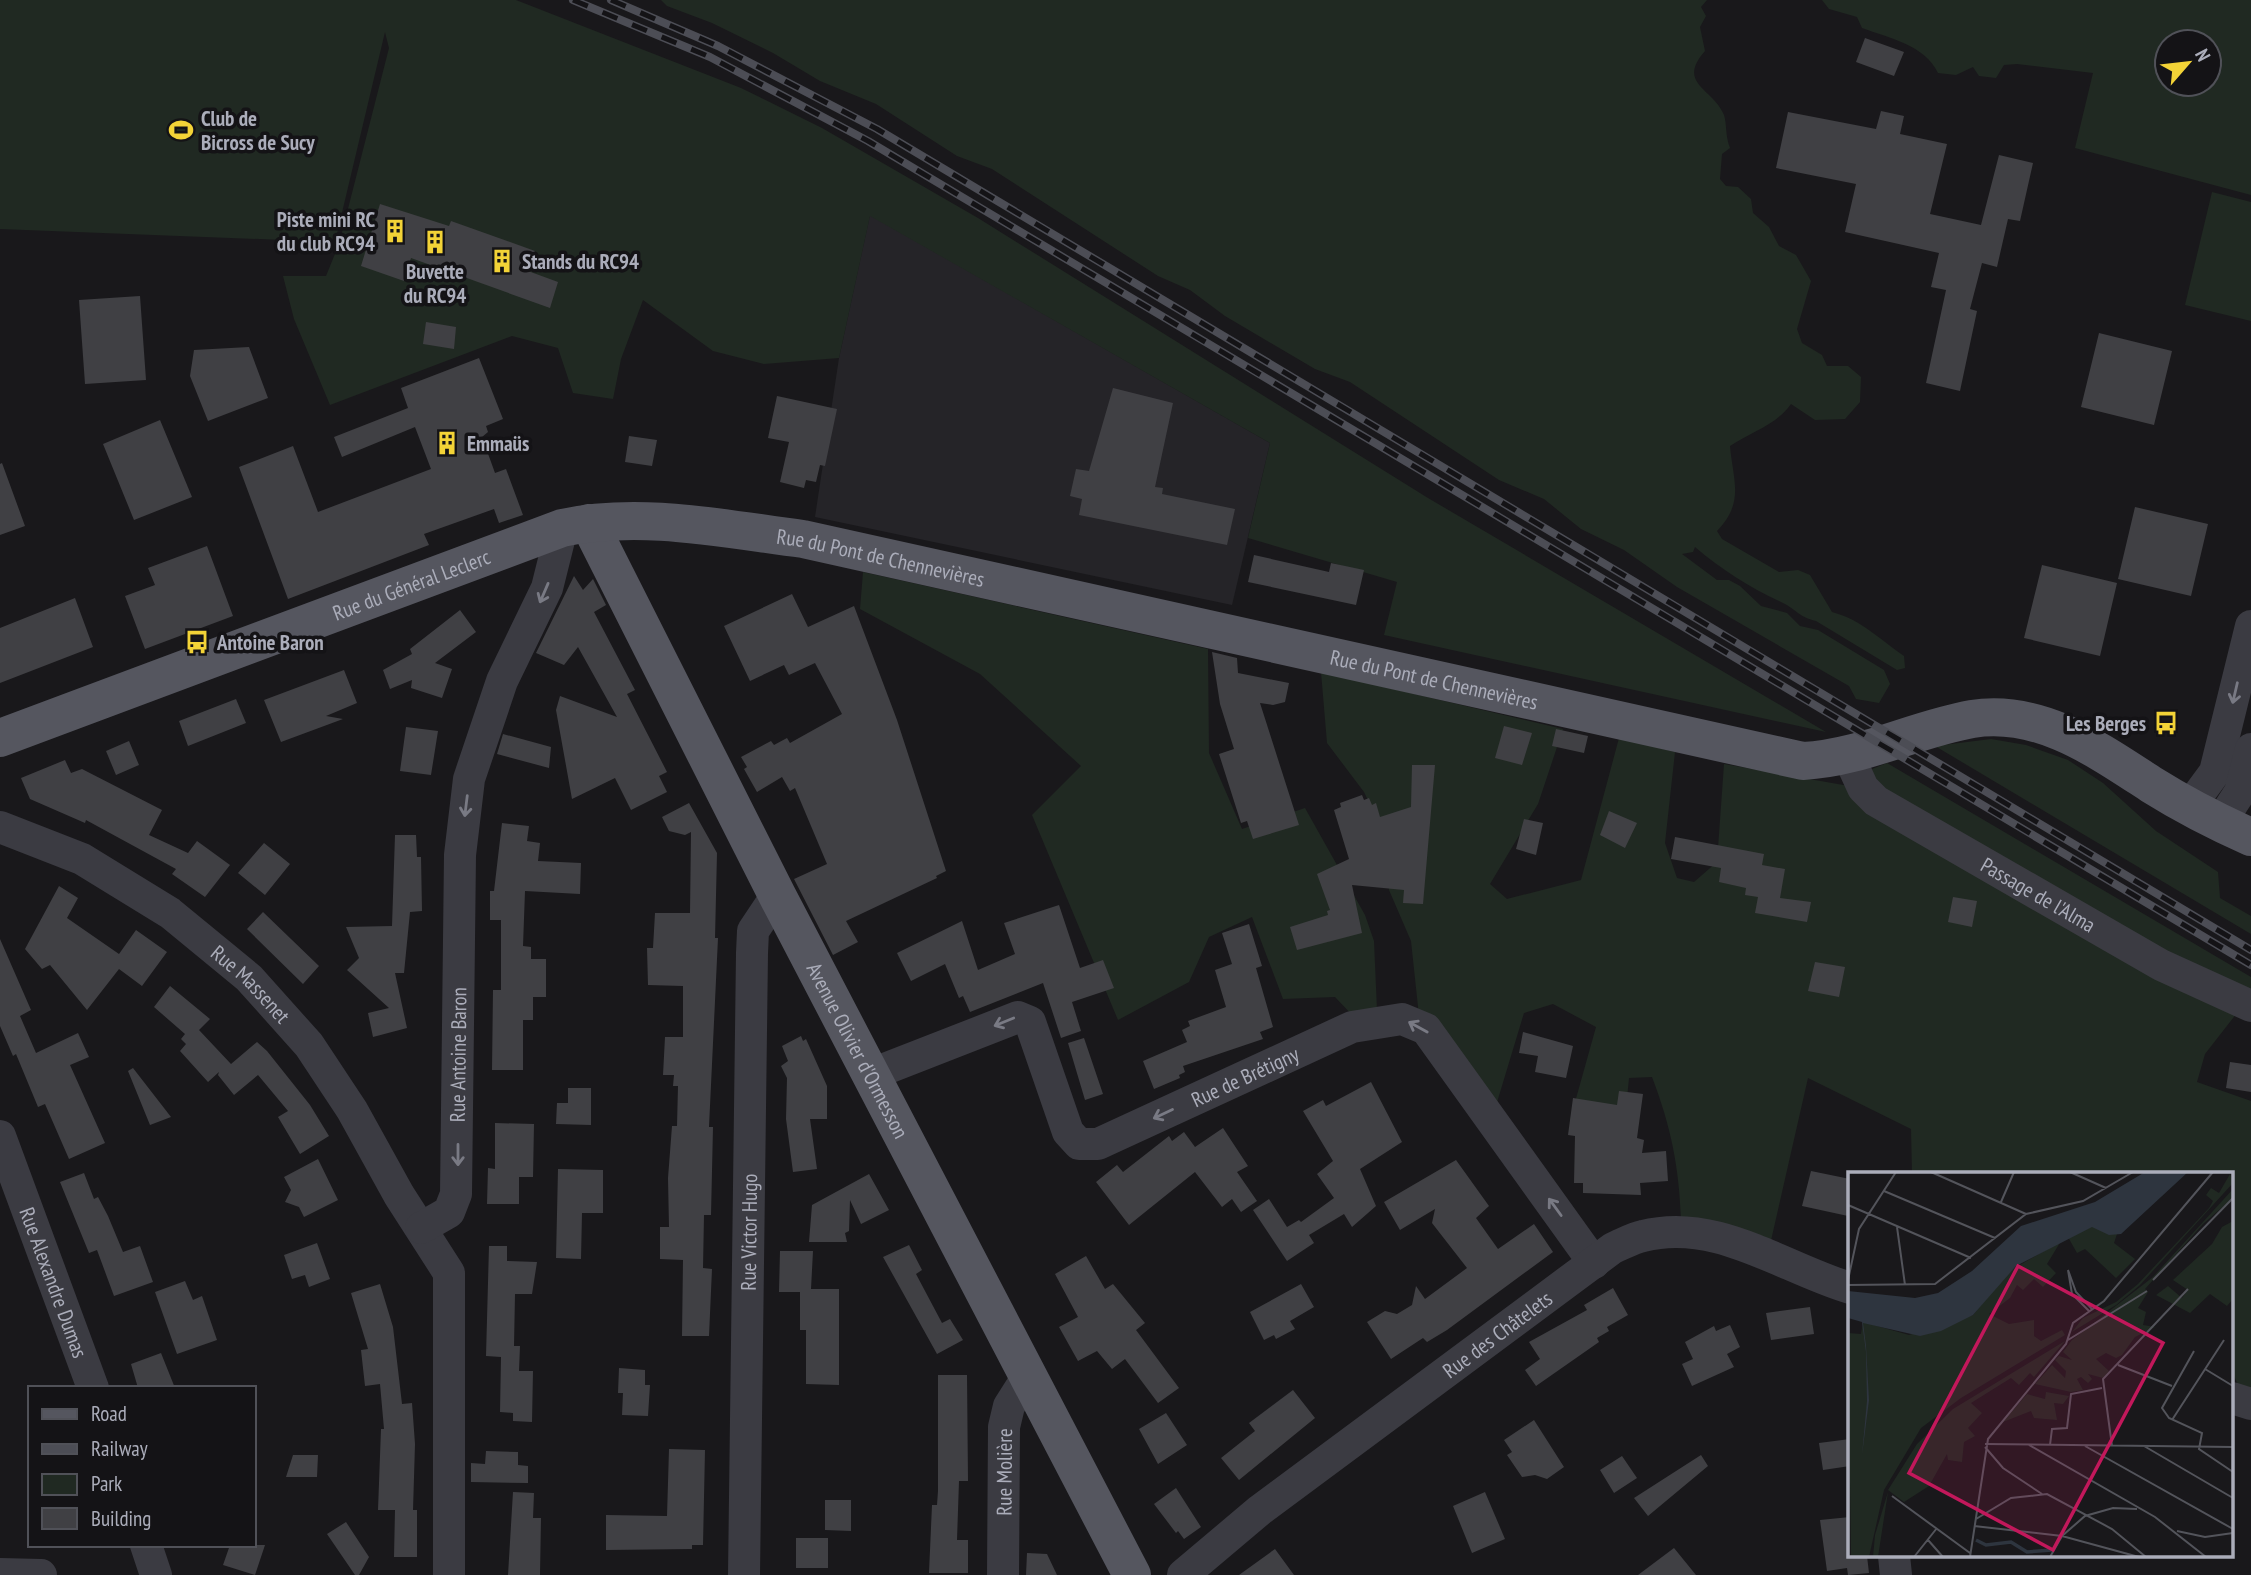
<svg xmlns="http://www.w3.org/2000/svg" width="2251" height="1575" viewBox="0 0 2251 1575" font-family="'PT Sans Narrow',sans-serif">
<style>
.built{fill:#252428}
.green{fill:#202922;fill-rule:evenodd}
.building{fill:#404044}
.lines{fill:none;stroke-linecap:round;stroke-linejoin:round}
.minor{stroke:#3b3b42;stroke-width:32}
.major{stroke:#55565f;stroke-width:38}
.rail-casing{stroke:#4c4d55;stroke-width:8}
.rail{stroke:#141316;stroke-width:5;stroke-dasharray:16;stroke-linecap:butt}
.oneway{stroke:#797a84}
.labels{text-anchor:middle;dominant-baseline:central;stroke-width:7;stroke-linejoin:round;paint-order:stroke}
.poi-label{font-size:21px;font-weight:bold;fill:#abadba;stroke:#141316;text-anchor:start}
.street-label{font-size:21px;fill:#abadba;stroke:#141316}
.inset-river{fill:none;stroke:#2e353f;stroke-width:3.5}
.inset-road{fill:none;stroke:#53545b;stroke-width:2}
.view{fill:#c2185b;fill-opacity:0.15;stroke:#c2185b;stroke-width:3.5}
.inset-edge{fill:none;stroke:#abadba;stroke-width:3.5}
</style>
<rect width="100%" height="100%" fill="#19181b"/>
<path class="built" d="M870,215L1270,443L1232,605L815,517L839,358Z"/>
<path class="green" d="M0,0H516L741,88L822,128L978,218L1428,498L1826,732L1384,635L1397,582L1248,538L1270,443L870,216L839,358L764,364L713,351L643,300L621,359L613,399L573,393L558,348L512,336L330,405L294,319L283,276H326L339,244L389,48L385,32L335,242L0,229Z
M661,0H1707L1701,7L1706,16L1700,27L1705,51C1676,84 1713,88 1724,115C1727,124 1725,135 1730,148L1722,154L1720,179L1726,186L1738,187L1751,199L1753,213L1769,227L1779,246L1796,255L1811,281L1797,329L1802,343L1822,355L1827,366H1848L1861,377L1860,402L1845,419L1815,420L1791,404C1775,426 1752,431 1730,446C1733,481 1745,502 1717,531L1722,539L1779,572L1798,570L1810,575L1832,612C1862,620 1879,639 1904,656L1905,668L1897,670L1816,621C1799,617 1797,610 1783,603C1751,588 1723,571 1695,547L1693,552L1682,554L1717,580H1729L1740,586L1761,606L1787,613L1800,626L1818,630L1884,670L1890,684L1879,703L1856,699L1849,686L1677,587L1624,550L1581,529L1544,499L1499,480L1350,382L1315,369L1225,316L1190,290L1158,276L992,169L957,156L876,104L820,81L773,53L712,23L667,6Z
M1822,0H2251V195L2075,148L2093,73L2017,64L2004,65L1996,78L1979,76L1973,67L1956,75L1938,73C1925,45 1889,38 1862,28L1857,17L1829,9ZM2167,42H2209V84H2167Z
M2212,192L2251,202V321L2185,305Z
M863,572L1208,649L1209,753L1242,829L1305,808L1365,915L1374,941L1377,1010L1355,1018L1335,997L1283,999L1252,917L1209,937L1189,982L1118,1020L1032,815L1081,766L980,674L860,609Z
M1321,672L1563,729L1538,804L1490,884L1507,899L1581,880L1619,738L1675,752L1665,843L1677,878L1694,882L1717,862L1724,764L1849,786L1867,771L1887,763L2251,977V995L2205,1054L2197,1082L2251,1101V1394L2241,1391L2232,1372V1174H1912L1911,1129L1808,1078L1770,1245L1681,1220C1679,1166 1671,1127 1652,1077L1629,1078L1623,1140L1570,1120L1596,1027L1553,1004L1524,1013L1495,1109L1419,1016L1411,941L1389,890L1381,827L1364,792L1327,743Z
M1991,739L2026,745L2068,760L2103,783L2156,831L2218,872L2220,898L2251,916V934L1935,746Z"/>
<path class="building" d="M1865,38L1904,52L1894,76L1856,62Z
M1881,111L1904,116L1900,134L1947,144L1930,214L1981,225L1999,155L2033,163L2020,221L2008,219L1997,267L1982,263L1970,309L1977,311L1960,391L1926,383L1946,290L1931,287L1939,253L1845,232L1856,184L1776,168L1788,112L1876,129Z
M380,204L449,226L451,221L535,251L528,271L558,282L550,308L411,258L404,281L361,266Z
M140,296L146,380L85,384L79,300Z
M426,322L456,327L454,349L423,344Z
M2099,333L2172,351L2154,425L2081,407Z
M249,347L268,398L208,421L190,376L194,350Z
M479,358L503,419L486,426L488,432L482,437L495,473L506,469L523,515L499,523L494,509L424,534L429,545L288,599L239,467L293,446L318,512L431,469L415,427L342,457L334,437L408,408L401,388Z
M1113,388L1173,403L1155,487L1163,488L1162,494L1235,509L1227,545L1079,515L1082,499L1070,496L1076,469L1089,471Z
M777,396L837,409L825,466L820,465L816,482L806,480L804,488L780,482L789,442L768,438Z
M160,420L192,497L134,520L103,444Z
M629,436L657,440L652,466L625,462Z
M2,463L25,526L0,535V464Z
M2135,507L2208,524L2191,596L2118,579Z
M207,546L233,616L145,649L125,596L155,585L148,568Z
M1254,555L1329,572L1331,563L1364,570L1356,605L1248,582Z
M2042,565L2117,583L2100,656L2024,638Z
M574,576L583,590L593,579L606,605L594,612L635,690L627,694L667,772L659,776L667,792L631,810L615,778L572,799L556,710L560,696L617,717L578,647L564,665L536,653Z
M792,594L808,627L854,606L897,720L946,871L936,876L937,878L846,921L858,942L833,955L794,879L827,864L795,788L790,791L782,777L757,792L744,769L747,767L741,757L771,741L774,745L787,738L790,743L842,714L815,663L789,675L784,665L750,681L724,626Z
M75,598L93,647L0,683V628Z
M460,610L476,632L435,663L452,669L442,698L411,688L412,680L390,689L383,670L412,654L410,649Z
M1212,652L1237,658L1238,673L1289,683L1285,702L1273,705L1260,703L1299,825L1253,839L1247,821L1241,823L1219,754L1234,749L1220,704Z
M344,670L357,703L326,716L343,719L281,742L264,700Z
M236,699L246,723L188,746L179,721Z
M1504,726L1532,733L1522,765L1495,758Z
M406,727L438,731L431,775L400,771Z
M1556,729L1588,736L1584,753L1552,746Z
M503,734L551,747L549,768L497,754Z
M129,741L139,765L116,775L106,751Z
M65,760L71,773L82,769L162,810L149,835L188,853L197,841L230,865L205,897L172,874L176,869L86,820L85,823L30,799L21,778Z
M1412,765H1435L1423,904L1403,903L1404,890L1352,885L1362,933L1297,950L1290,927L1328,915L1327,911L1330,910L1317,874L1349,859L1334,810L1341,807L1340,803L1362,795L1364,800L1369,798L1372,805L1376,803L1380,817L1411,807Z
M689,803L717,853L715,938H718L709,1127H713L711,1215H704L703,1268L712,1269L709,1336H682L683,1260L660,1259V1227H669L668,1178L672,1126H677L678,1086H673L674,1075H663L665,1037H683V986L648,985L647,948H653L655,913H690L691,832L685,835L669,831L662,817Z
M1609,811L1637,823L1625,848L1600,835Z
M1524,819L1543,823L1536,855L1516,849Z
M502,823L529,826L527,841L540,843L538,861L581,863L580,894L525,891L523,946L531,947V959H546V997H533V1020H523V1070H492L493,990H501V920H490V891H494Z
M395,835H416L417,857H421L422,911L410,912L404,973H395L407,1028L373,1037L368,1013L389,1008L347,970L359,958L346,927L392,926Z
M1675,837L1764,854L1762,865L1785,869L1780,898L1811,902L1807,922L1755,913L1758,897L1745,895L1746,888L1719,882L1721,868L1671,859Z
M264,843L290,864L265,895L238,873Z
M59,886L78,898L67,918L119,954L136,930L167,952L142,986L119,969L87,1010L50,965L42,969L25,949Z
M1953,897L1977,901L1972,927L1948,922Z
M1059,905L1080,968L1103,960L1114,988L1072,1002L1081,1031L1061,1038L1043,983L970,1012L963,996L959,998L945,964L911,981L897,953L962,921L978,970L1015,954L1004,923Z
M263,912L319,966L303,984L247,929Z
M1249,924L1262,966L1256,968L1273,1027L1260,1032L1263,1039L1183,1066L1185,1072L1179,1075L1180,1078L1154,1089L1143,1061L1187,1042L1182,1030L1190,1026L1188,1021L1226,1007L1215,970L1232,964L1222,933Z
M0,939L31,1010L20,1016L36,1053L78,1033L89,1057L70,1065L105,1143L69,1159L45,1104L38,1107L16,1054L13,1056L0,1026Z
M1815,962L1845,967L1839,997L1808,991Z
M170,986L210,1019L199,1030L231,1064L257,1042L267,1051L310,1105L329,1136L300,1154L278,1117L288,1111L258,1075L234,1095L218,1075L219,1072L208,1082L180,1051L186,1044L181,1039L185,1034L154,1007Z
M1523,1032L1573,1046L1566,1078L1535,1072L1538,1056L1519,1053Z
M801,1036L803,1041L806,1039L827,1086V1119H810L817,1169L793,1172L786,1119L787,1078L781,1066L788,1061L782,1046Z
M1084,1038L1103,1094L1085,1100L1068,1043Z
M2230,1062L2251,1065V1092L2226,1088Z
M133,1068L171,1117L150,1125L128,1071Z
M1371,1082L1402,1142L1360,1169L1376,1206L1352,1227L1344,1214L1309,1235L1314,1243L1287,1261L1253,1210L1269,1199L1287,1227L1299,1220L1301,1222L1334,1198L1317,1174L1333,1161L1303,1111L1323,1100L1326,1106Z
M568,1088H591V1125L556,1124L557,1103H568Z
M1619,1091L1643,1094L1637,1138L1644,1140L1642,1153L1666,1151L1668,1181L1640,1183L1641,1195L1583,1193V1183H1574L1575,1136L1568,1135L1573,1098L1617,1105Z
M495,1123L534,1124L533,1177H519V1204H487L488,1168L495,1169Z
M1223,1128L1248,1166L1237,1172L1257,1201L1241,1212L1232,1199L1222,1207L1195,1172L1129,1225L1096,1182L1117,1165L1123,1172L1169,1136L1172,1141L1184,1132L1195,1147Z
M318,1159L338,1200L304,1217L299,1207L285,1202L291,1190L284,1177Z
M1456,1160L1489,1206L1476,1218L1498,1249L1534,1224L1553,1252L1447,1330L1427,1342L1423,1338L1391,1359L1367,1322L1385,1311L1397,1314L1412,1305L1416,1286L1425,1299L1467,1268L1432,1223L1435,1209L1400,1230L1384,1202Z
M558,1169L603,1170V1213H582L581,1259L556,1258Z
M1811,1171L1850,1179L1848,1216L1802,1206Z
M84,1173L94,1199L98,1197L108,1216L123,1252L140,1246L153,1282L114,1296L97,1250L89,1253L60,1182Z
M869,1174L889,1210L861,1224L850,1200L849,1231L845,1233L847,1242H809L812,1205Z
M317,1243L330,1279L309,1287L305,1275L292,1279L284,1255Z
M909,1245L922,1270L916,1274L942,1323L950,1319L963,1340L937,1354L883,1257Z
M489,1246H507V1261L537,1262L532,1294H515L514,1346H520L519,1371H533L532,1422L513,1421V1413L500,1412L501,1357L486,1356Z
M780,1251H813L811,1289H839V1385L806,1384V1330H800V1292H779Z
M1086,1256L1105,1289L1113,1284L1145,1323L1136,1330L1179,1388L1158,1403L1125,1359L1112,1369L1097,1351L1078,1361L1059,1327L1078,1317L1055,1274Z
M185,1281L193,1300L202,1296L217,1340L177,1354L155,1292Z
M380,1284L393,1327L402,1404L412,1403L415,1444L413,1510H417V1557H394L395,1510H378L381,1429H384L380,1384L365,1386L361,1350L368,1349L351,1293Z
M1301,1284L1314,1307L1290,1321L1295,1329L1276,1339L1274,1335L1264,1340L1250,1312Z
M1613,1288L1628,1315L1607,1327L1609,1331L1597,1338L1599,1342L1536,1386L1525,1370L1540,1359L1529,1342L1587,1310L1584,1305Z
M1810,1307L1814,1334L1771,1340L1766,1313Z
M1730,1325L1740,1347L1727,1354L1734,1367L1692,1386L1682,1364L1693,1359L1685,1342L1714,1326L1716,1331Z
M161,1353L175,1388H138L131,1364Z
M619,1368L645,1370V1385H650L648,1416L622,1415L623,1393H618Z
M938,1375H967L968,1481H959L957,1540H968V1573H929L932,1505H937L938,1491Z
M1293,1390L1315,1418L1239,1480L1221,1458L1255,1431L1249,1423Z
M1166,1413L1187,1445L1158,1464L1139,1429Z
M1534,1420L1564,1467L1547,1479L1535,1475L1522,1477L1507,1455L1512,1452L1504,1440Z
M1850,1439V1466L1823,1470L1819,1443Z
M669,1449L705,1450L703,1545H692V1549L606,1550V1515L667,1516Z
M486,1451L518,1452V1465L528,1466V1483L471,1482V1463L485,1464Z
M293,1455H318L317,1477H286Z
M1701,1455L1708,1466L1648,1516L1634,1498Z
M1622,1456L1637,1478L1614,1493L1600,1470Z
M1176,1488L1201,1527L1184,1539L1178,1531L1176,1533L1154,1504Z
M513,1492L534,1493L533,1518H541L540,1575H508Z
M1485,1492L1505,1539L1472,1553L1453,1506Z
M825,1500H851V1531L825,1530Z
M1850,1517V1556H1867L1869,1573L1848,1575L1847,1568L1827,1571L1820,1520Z
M346,1522L369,1557L359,1575H355L327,1534Z
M796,1538H828V1568H796Z
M230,1545H265L255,1575L223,1565Z
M1674,1548L1696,1575H1638Z
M1275,1549L1294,1575H1239Z
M1027,1553L1047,1554L1057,1575H1026Z"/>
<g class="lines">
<g class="minor">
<path id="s1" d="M1848,755L1863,788L1876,801L2161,965L2251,1006"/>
<path d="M2190,806L2215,772L2251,626"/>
<path d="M2220,823L2240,792L2251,749"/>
<path id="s2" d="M0,827L82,859L170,913L249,978L309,1045L352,1110L399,1195L449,1273V1575"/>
<path id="s3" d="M872,1074L1018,1017L1030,1022L1068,1132L1079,1144H1098L1352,1027L1402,1019L1426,1029L1594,1263"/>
<path id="s4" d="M0,1136L93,1388"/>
<path id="s5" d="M421,1228L449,1212L456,1194L460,855L469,779L502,681L547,588L562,528"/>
<path d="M2232,1398L2251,1404"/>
<path d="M146,1545L156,1575"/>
<path d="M1894,1556L1896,1575"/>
<path d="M0,1574L41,1575"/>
<path id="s6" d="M744,1575L752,953L753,931L777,895"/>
<path id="s7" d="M1003,1575L1004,1427L1009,1406L1028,1376"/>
<path id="s8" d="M1183,1575L1260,1510L1613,1248C1623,1244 1633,1238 1643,1236C1716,1217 1783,1268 1850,1288"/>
</g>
<g class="major">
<path id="s9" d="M589,523L777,895L1132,1575"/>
<path id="s10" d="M0,738L562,528C641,511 724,529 803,539L1803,761C1862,758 1915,729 1972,719C2040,708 2098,750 2152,785C2184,805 2217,822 2251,837"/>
</g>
<g class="rail-casing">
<path id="rail" d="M573,0L710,57L868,141L2251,965
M611,0L718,46L877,129L2251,950"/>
</g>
<use href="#rail" class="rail"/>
</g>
<defs><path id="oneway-shaft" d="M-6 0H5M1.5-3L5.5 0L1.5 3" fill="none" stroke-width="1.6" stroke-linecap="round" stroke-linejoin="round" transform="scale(1.75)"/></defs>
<g class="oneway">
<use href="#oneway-shaft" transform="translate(544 593) rotate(113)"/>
<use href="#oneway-shaft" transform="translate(2235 693) rotate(103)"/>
<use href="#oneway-shaft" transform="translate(466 806) rotate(97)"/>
<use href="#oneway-shaft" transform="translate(1004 1022) rotate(158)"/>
<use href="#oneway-shaft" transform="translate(1418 1027) rotate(-151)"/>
<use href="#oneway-shaft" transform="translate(1163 1114) rotate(155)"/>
<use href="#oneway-shaft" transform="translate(458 1155) rotate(90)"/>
<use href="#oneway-shaft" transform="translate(1555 1207) rotate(-126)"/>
</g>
<defs>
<g id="stadium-bare" transform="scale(1.89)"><path d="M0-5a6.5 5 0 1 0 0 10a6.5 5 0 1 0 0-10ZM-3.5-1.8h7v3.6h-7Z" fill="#f3d337" stroke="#141316" stroke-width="2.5" paint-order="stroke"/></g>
<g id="building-bare" transform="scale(1.89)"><path d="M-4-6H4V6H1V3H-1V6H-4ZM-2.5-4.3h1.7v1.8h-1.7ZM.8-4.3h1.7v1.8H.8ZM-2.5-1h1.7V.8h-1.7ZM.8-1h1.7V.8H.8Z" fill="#f3d337" stroke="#141316" stroke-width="2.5" paint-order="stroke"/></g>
<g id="bus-bare" transform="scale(1.89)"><path d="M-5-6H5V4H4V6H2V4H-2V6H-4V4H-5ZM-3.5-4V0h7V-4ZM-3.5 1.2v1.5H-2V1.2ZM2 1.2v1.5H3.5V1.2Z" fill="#f3d337" stroke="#141316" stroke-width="2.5" paint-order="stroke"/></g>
</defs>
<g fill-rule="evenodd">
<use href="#stadium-bare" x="181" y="130"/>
<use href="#building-bare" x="395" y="231"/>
<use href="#building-bare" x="435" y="242"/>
<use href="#building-bare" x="502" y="261"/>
<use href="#building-bare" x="447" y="443"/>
<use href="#bus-bare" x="197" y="642"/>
<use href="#bus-bare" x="2166" y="723"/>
</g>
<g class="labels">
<g class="poi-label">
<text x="201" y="118">Club de<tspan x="201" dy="24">Bicross de Sucy</tspan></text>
<text x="375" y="219" text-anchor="end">Piste mini RC<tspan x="375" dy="24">du club RC94</tspan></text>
<text x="522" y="261">Stands du RC94</text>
<text x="435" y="271" text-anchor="middle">Buvette<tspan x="435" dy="24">du RC94</tspan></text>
<text x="467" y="443">Emmaüs</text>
<text x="217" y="642">Antoine Baron</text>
<text x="2146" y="723" text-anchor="end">Les Berges</text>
</g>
<g class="street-label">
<text stroke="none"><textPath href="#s10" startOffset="922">Rue du Pont de Chennevières</textPath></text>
<text stroke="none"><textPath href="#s10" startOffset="439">Rue du Général Leclerc</textPath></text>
<text stroke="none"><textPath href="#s10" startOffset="1489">Rue du Pont de Chennevières</textPath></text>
<text stroke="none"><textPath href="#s1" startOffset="242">Passage de l'Alma</textPath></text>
<text stroke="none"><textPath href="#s2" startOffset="299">Rue Massenet</textPath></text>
<text stroke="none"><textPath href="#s9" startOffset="592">Avenue Olivier d'Ormesson</textPath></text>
<text stroke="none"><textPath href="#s5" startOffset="191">Rue Antoine Baron</textPath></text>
<text stroke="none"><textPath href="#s3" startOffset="483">Rue de Brétigny</textPath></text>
<text stroke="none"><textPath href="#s6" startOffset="343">Rue Victor Hugo</textPath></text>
<text stroke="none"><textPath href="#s4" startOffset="156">Rue Alexandre Dumas</textPath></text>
<text stroke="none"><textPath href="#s8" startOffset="396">Rue des Châtelets</textPath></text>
<text stroke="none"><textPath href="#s7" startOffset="103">Rue Molière</textPath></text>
</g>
</g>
<g transform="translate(1848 1172)">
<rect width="385" height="385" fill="#19181b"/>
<path d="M382,2L385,11L292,113L268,133L224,160L235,146L268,130L290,112L361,36L365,29L358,23L363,16L371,21ZM385,17V26L355,52L297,117L300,120L290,136L298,140L295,153L307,155L287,165L274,183L268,186L258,181L248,187L261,199L255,206L240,202L244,207L240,211L233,205L229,207L235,218L223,220L187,212L204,193L217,206L218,199L207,188L211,184L224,188L215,180L224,168L305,105ZM385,49V127L379,134L362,122L342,141L308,123L320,114L334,126L340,118L325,108L364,72L374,55ZM245,54L269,62L266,71L287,87L268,106L237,77L229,81L220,65ZM213,69L199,92L208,101L195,115L186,107L175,118L169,113L162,126L141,142L161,152L186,148V164L193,169L214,158L217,163L113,226L73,256L36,318L21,385H3L0,161L13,162L15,150L61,163L125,143L160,100ZM217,169L186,205L182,201L171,213L163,206L123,231L134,241L120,256L127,264L116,270L114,290L100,288L99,282L81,314L56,330L40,318L69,272L105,237ZM198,220L221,224L215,232L206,231L209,248L186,246L183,239L155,250L179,222L197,227ZM40,320L30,385H25L27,363Z" fill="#202922"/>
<path d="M297,0H340L273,62L261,63L244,55L168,94L125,143L93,159L72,164L15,151L18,174L21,228L14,283L19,229L18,180L14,150L0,146V119L67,126L90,121L124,99L173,54L247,30Z" fill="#2e353f"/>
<path class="inset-river" d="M128,368L138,373L163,370L179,380L204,378"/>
<path class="inset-road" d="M83,0L178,42M222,0L258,16M36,19L147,66M153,30L166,0M0,33L123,86M49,55L57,113M0,108L11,57L48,0M305,108L385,26M0,113L87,112L178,42L235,29L285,0M241,139L224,122L220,98L228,120L244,137M220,168L299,119M346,179L314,236L321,246L354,261L351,277L385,300M270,193L324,214M357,197L385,214M324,248L376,168M137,272L385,275M181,273L307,345L358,385M202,273L204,257L219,256L223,222L254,216M237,274L385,357M264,274L255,207L340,117M296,274L385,326M137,275L155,296L194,322M44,324L122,381M128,347L163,326L199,322L264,357L298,385M126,354L214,364L291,385M329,359L357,365L385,361M80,368L95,385M66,385L89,356M122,385L140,267L218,172L225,151L256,129L365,0M202,385L214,364L237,344L265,336L289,337"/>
<path class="view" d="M170,94L315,171L205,378L61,301Z"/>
<rect width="385" height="385" class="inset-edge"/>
</g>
<rect x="28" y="1386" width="228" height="161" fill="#141316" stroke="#505158" stroke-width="2"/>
<rect x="42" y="1409" width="35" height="10" fill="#55565f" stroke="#505158" stroke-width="2"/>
<text x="91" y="1421" font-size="21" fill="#abadba">Road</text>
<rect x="42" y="1444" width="35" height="10" fill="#4c4d55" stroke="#505158" stroke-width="2"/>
<text x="91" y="1456" font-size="21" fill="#abadba">Railway</text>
<rect x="42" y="1474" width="35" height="21" fill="#202922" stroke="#505158" stroke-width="2"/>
<text x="91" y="1491" font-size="21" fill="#abadba">Park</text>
<rect x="42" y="1508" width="35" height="21" fill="#404044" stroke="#505158" stroke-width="2"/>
<text x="91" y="1526" font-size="21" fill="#abadba">Building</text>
<g transform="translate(2188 63) rotate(62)"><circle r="33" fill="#141316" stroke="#505158" stroke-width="2"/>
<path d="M0-5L12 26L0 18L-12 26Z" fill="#f3d337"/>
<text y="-10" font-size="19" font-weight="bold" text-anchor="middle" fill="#abadba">N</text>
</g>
</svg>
